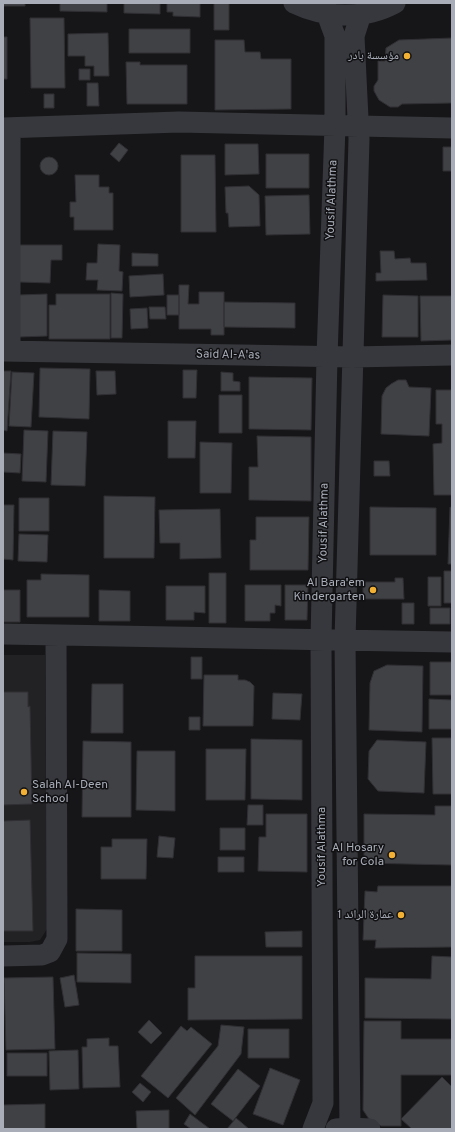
<svg xmlns="http://www.w3.org/2000/svg" width="455" height="1132" viewBox="0 0 455 1132" font-family="Overpass,'Noto Naskh Arabic',sans-serif">
<style>
.built{fill:#222225}
.building{fill:#404145;stroke:#303034}
.lines{fill:none;stroke-linecap:round;stroke-linejoin:round}
.minor{stroke:#37383d;stroke-width:21}
.poi-dot{fill:#f2b134;stroke:#111113;stroke-width:1.5}
.labels{text-anchor:middle;dominant-baseline:central;stroke-width:3;stroke-linejoin:round;paint-order:stroke}
.poi-label{font-size:12px;fill:#a8adb8;stroke:#111113;text-anchor:end}
.street-label{font-size:12px;fill:#a8adb8;stroke:#111113}
</style>
<rect width="100%" height="100%" fill="#161618"/>
<path class="built" d="M3,655H45L47,929L40,940L30,942H3Z"/>
<path class="building" d="M3,3H25V6H3Z
M60,3H107V12L60,11Z
M124,3H160V14L124,13Z
M167,3H200V17L173,16V12H167Z
M214,3H229V30H214Z
M30,18H64L65,88H31Z
M129,29H190V53H129Z
M108,33L109,76H94V66H85V56H68V34Z
M3,37H7V79H3Z
M452,38V103L402,104L398,107H390L379,100L374,91V86L378,80V61H385L386,48L399,40Z
M215,40H244L245,52H260L261,59H291V109L215,110Z
M126,62H140V65H187V104H127Z
M79,69H90V80H79Z
M87,83H98L99,106H87Z
M44,94H54V108H44Z
M119,143L128,150L119,162L110,154Z
M225,144H258L259,174L225,175Z
M443,147H452V171H443Z
M266,154H309V188H266Z
M181,155H215L216,232H181Z
M40 166a9 9 0 1 1 18 0a9 9 0 1 1-18 0Z
M75,175H99V187H109V193H113V230H74V217H70V202H76Z
M249,186L259,195L260,226L229,227L228,213H226L225,187Z
M309,195L310,234L266,235L265,196Z
M98,244L120,245L119,271L123,272L122,291L97,290L98,280H86L87,263H97Z
M19,245H62V260H51L50,283L19,282Z
M380,251H394L395,259L410,258L411,263H426L427,280L376,281V273H381Z
M132,253L158,254V266H132Z
M163,274L164,295L130,297L129,276Z
M179,285H189L188,304H199V292H224V335H211V329H179Z
M111,293L123,294L122,338H111Z
M47,294V336L19,337V295Z
M56,294H110V339H49V305H56Z
M167,295H179V315H167Z
M383,295L418,296V337H382Z
M420,296H452V340L421,341Z
M224,302L295,303V328L224,327Z
M149,307H165L166,319H150Z
M147,308L148,328L131,329L130,309Z
M40,368L90,369L89,419L39,417Z
M183,370H197L196,398H183Z
M3,371H11L7,431L3,430Z
M96,371H115L116,394L97,395Z
M12,372L34,373L31,427L9,426Z
M221,372L233,373V381L240,382V391H221Z
M249,377L312,378L311,430L249,429Z
M398,380H406L409,387L431,388L429,436L381,434L382,396L386,388L391,384Z
M436,390H452V495H434L433,444L442,443V424H436Z
M219,395H242V433H219Z
M168,421H196L195,458H168Z
M24,430L48,431L46,482L22,481Z
M53,431L87,432L85,486L51,485Z
M257,436L311,437V501L249,500V467H258Z
M200,442L232,443L231,493H200Z
M3,453L21,454L20,473L3,472Z
M374,461H389L390,476H374Z
M104,496L155,497L154,558H104Z
M19,498H49V531H19Z
M3,505H14L13,560L3,559Z
M370,507L436,508V555H370Z
M450,507L452,508V564H448Z
M220,509L221,558L180,559V543H160L159,510Z
M256,517H309L308,570H250V540H256Z
M19,534L48,535L47,562L18,561Z
M444,571H452V603H444Z
M209,573H226V623H209Z
M41,574L89,575V617H27V580H41Z
M428,577H441V606H428Z
M395,578H403L404,599H363V582H395Z
M245,585H281V606L275,605V613H270V621H245Z
M285,585H308L307,620H285Z
M166,586H205V613L194,612V620H166Z
M3,590H20V622H3Z
M99,590L130,591V621H99Z
M402,603H414V624H402Z
M430,608H450V624H430Z
M191,657H202V679H191Z
M430,662H452V695H430Z
M387,665L423,666L422,732L369,730L370,683L374,671Z
M204,675H238V680H245L250,682L254,686L253,726H203Z
M92,684H123V733H91Z
M3,692H28V707L30,706L32,804L3,805Z
M273,693L302,694L300,720L272,719Z
M429,699L452,700V729H429Z
M189,717H200V730H189Z
M432,738H452V794H433Z
M251,739L302,740V800L251,799Z
M377,740L426,742L424,793L378,791L368,779L369,751Z
M83,741L131,742V817H82Z
M206,749H246L245,800H206Z
M137,751H175V811L136,810Z
M248,805H263V825H247Z
M435,806H452V865L364,863V814L435,815Z
M266,814H307V872L258,871L259,837H266Z
M30,820L33,931H3V821Z
M220,828H245V850H220Z
M159,836L175,838L173,858L157,857Z
M112,839H147L146,879H101V847H112Z
M218,857H244V872H218Z
M378,886H452V947L375,948L376,940H363L365,891L377,892Z
M76,909L122,910V951H76Z
M302,931V947H266L265,932Z
M77,953L131,954V983L77,982Z
M195,956H302V1019L188,1020V988H195Z
M432,956L452,957V1019L365,1018V978L431,979Z
M74,975L79,1005L65,1007L60,978Z
M53,977L55,1049L6,1050L4,978Z
M149,1020L162,1033L151,1044L138,1032Z
M364,1021H401V1039H452V1075H401V1126H381L369,1119L363,1110Z
M221,1025L244,1027L241,1054L195,1115L176,1098L218,1046Z
M181,1026L187,1031L191,1027L212,1044L168,1098L141,1076Z
M248,1029H289V1058H248Z
M109,1038V1046H118L120,1087L83,1088L82,1047H87V1039Z
M78,1050L79,1089L50,1090L49,1051Z
M7,1053H47V1076H7Z
M270,1068L300,1080L283,1125L253,1114Z
M238,1069L260,1086L233,1121L211,1104Z
M442,1077L452,1087V1129H412L401,1119Z
M140,1083L151,1092L143,1102L132,1092Z
M45,1104V1129H3V1105Z
M169,1110V1129H137L136,1111Z
M190,1114L210,1129H191L184,1124Z
M236,1118L249,1129H227Z"/>
<g class="lines">
<path class="minor" d="M294,3C325,18 364,20 395,3
M3,128L179,122L452,128
M3,351L352,357L452,355
M10,351V128
M3,634L452,642
M3,956L42,955L50,952L57,939L56,635
M350,1128L345,640L359,139L354,36L361,14
M313,1129L323,1103L321,640L327,357L335,126V36L327,14
M336,1129L350,1128L370,1129"/>
</g>
<g class="poi-dot">
<circle cx="407" cy="56" r="4"/>
<circle cx="373" cy="590" r="4"/>
<circle cx="24" cy="792" r="4"/>
<circle cx="392" cy="855" r="4"/>
<circle cx="401" cy="915" r="4"/>
</g>
<g class="labels">
<g class="poi-label">
<text x="399" y="56">مؤسسة بادر</text>
<text x="365" y="583">Al Bara'em<tspan x="365" dy="14">Kindergarten</tspan></text>
<text x="32" y="785" text-anchor="start">Salah Al-Deen<tspan x="32" dy="14">School</tspan></text>
<text x="384" y="848">Al Hosary<tspan x="384" dy="14">for Cola</tspan></text>
<text x="393" y="915">عمارة الرائد 1</text>
</g>
<g class="street-label">
<text transform="translate(332 200) rotate(-88)">Yousif Alathma</text>
<text transform="translate(228 355) rotate(1)">Said Al-A'as</text>
<text transform="translate(324 523) rotate(-89)">Yousif Alathma</text>
<text transform="translate(322 847) rotate(-90)">Yousif Alathma</text>
</g>
</g>
<rect width="455" height="1132" fill="none" stroke="#a8adb8" stroke-width="8"/>
</svg>
